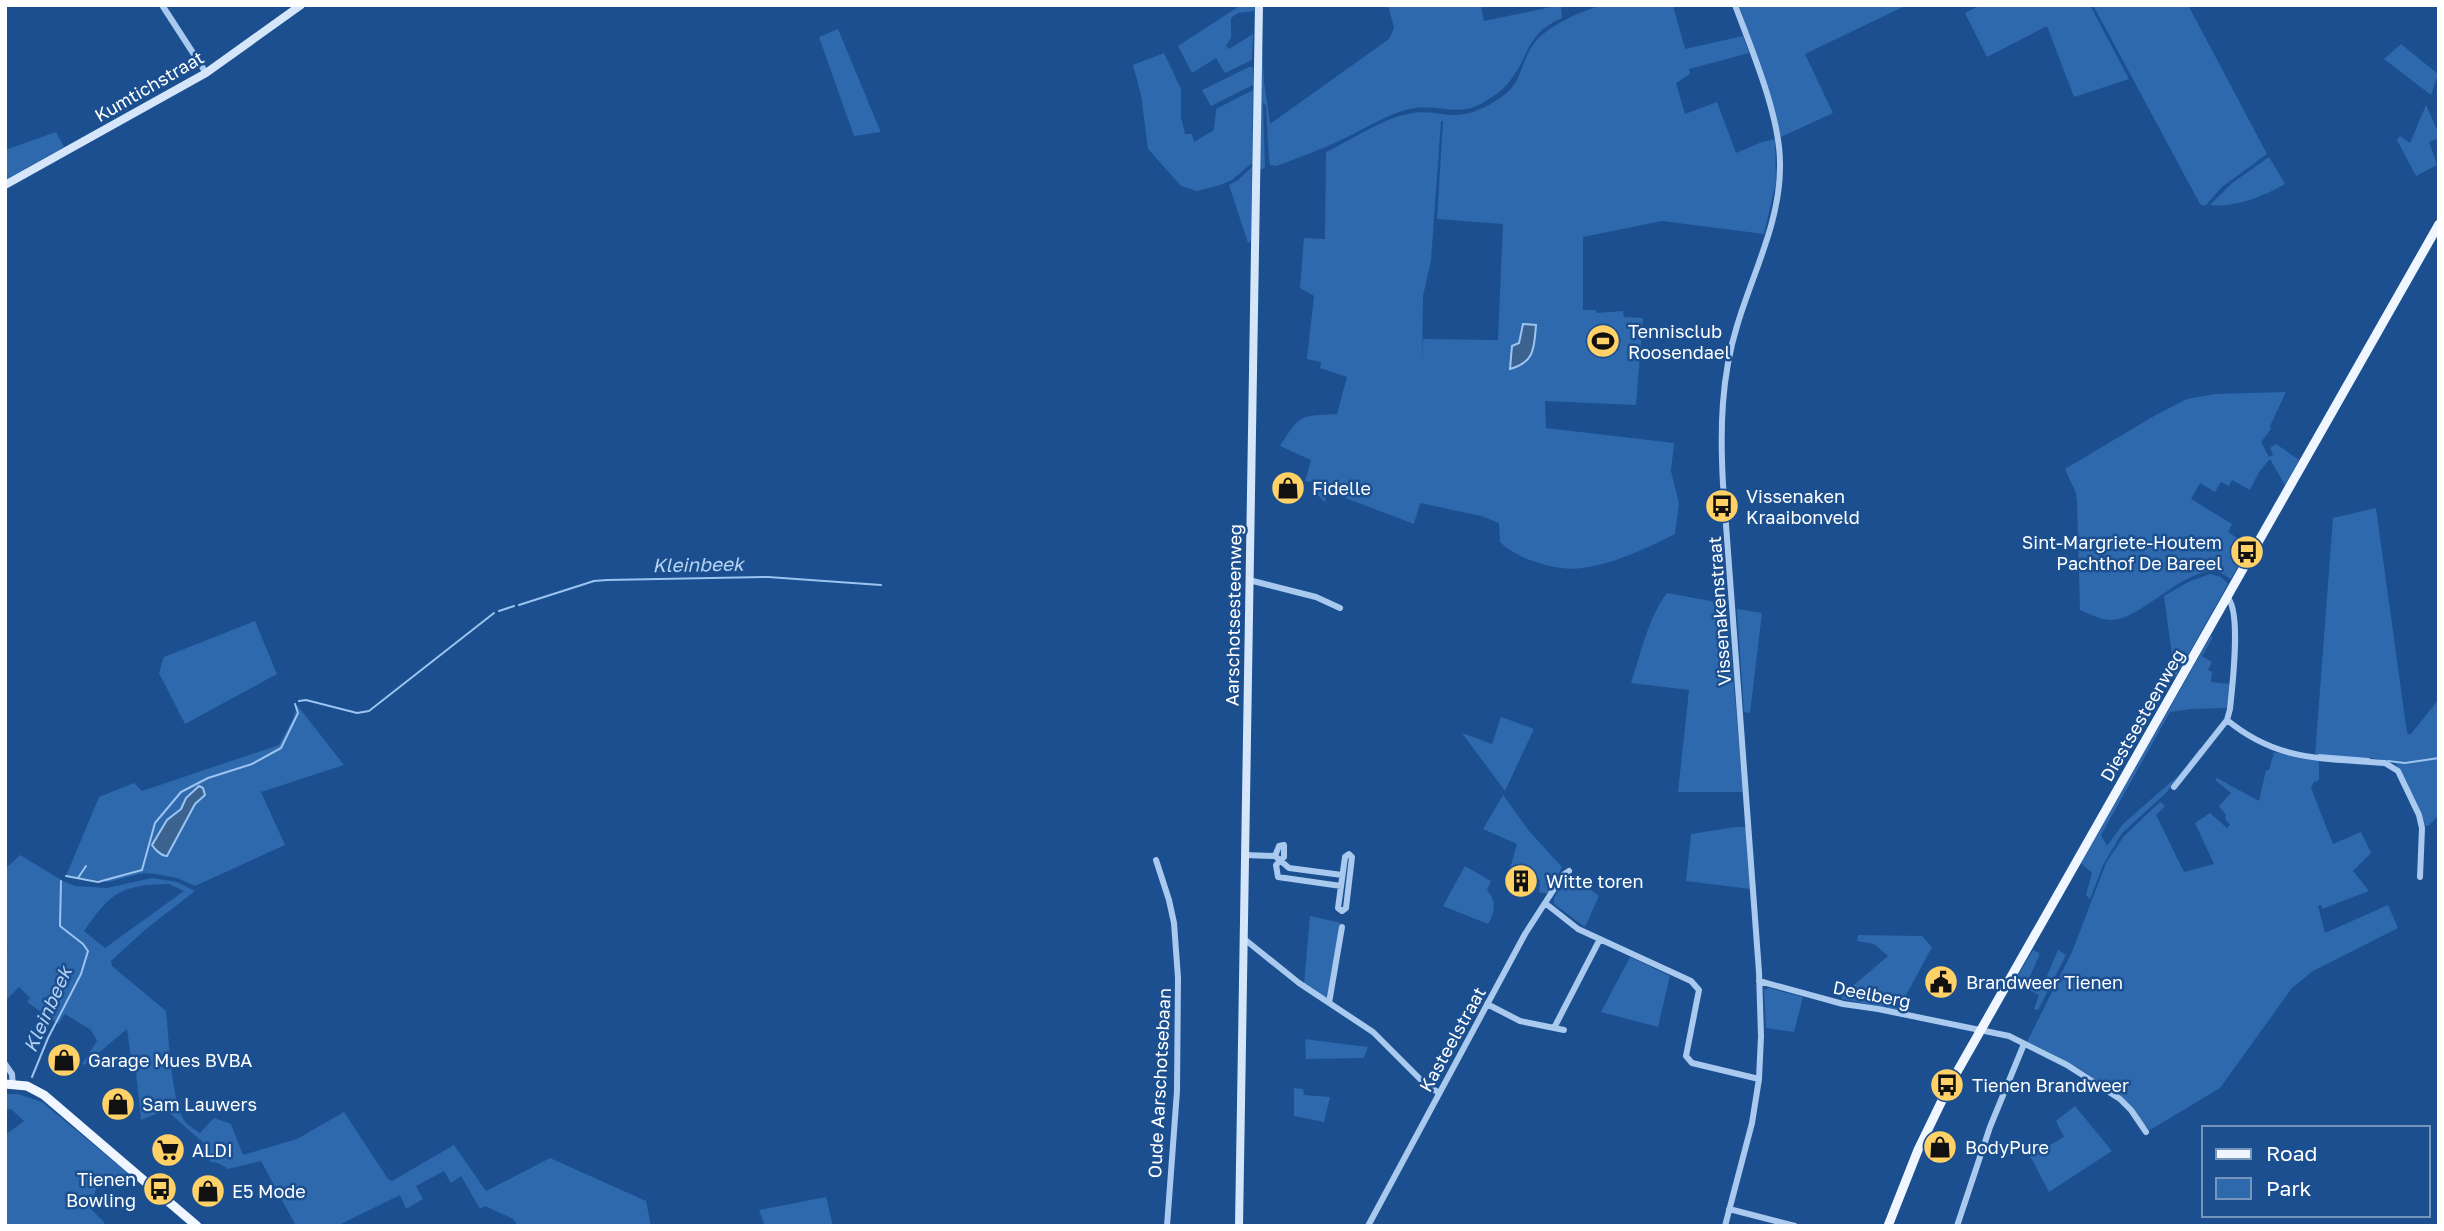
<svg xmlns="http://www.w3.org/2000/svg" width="2444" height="1231" viewBox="0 0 2444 1231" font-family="'Golos Text',sans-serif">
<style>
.green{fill:#2e69ad;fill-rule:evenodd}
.water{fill:#3c6290;stroke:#9cc4f0;stroke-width:2}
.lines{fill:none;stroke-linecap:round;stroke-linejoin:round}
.stream{stroke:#9cc4f0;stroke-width:2}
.street{stroke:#a9c9ee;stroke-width:6}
.secondary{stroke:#d6e6fa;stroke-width:8}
.primary{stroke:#f0f6ff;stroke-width:9}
.labels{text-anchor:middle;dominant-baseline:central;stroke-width:5;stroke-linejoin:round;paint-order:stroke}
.street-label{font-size:18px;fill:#fff;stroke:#1b4f8f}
.poi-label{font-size:18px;fill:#fff;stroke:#1b4f8f;text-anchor:start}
.water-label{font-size:19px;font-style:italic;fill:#b5d3f5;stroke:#1b4f8f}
</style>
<rect width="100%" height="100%" fill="#1b4f8f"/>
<path class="green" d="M1241,5H1254V11L1238,13L1231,18V38L1226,46L1229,49L1253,34L1252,60L1225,73L1216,58L1192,73L1178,46Z
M1388,5H1481L1484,21L1561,5L1562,18C1524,35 1531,55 1509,82C1502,91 1493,97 1484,102C1461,117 1440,105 1415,108C1389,112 1365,129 1341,140C1320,150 1298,158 1276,166L1270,165L1269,160L1266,106L1263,102L1265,168L1259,170L1262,45L1264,82L1270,124L1389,39L1394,28Z
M1602,5H1673L1685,49L1743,36L1749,53L1689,69L1690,74L1676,83L1685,114L1717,102L1736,153L1762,142L1775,139L1776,182L1764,234L1662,221L1583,237V310H1596L1597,313L1623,311L1624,317L1643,318L1636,405L1545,401L1546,428L1674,443L1671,471L1679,503L1675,534C1647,548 1614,564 1582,568C1557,572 1517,559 1500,542L1499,523L1481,516L1420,503L1414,524L1327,491L1325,502L1311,489L1312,482L1305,481L1311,460L1280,446C1301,414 1299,416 1337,414L1347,377L1320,368L1321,362L1307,359L1314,296L1300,288L1304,238L1325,239L1326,152C1351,140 1382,119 1408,114C1422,110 1437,114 1451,115C1469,116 1485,108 1500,98C1523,83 1519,65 1533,45C1547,25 1580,12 1602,5ZM1441,121H1443L1437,219L1503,224L1498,340L1423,339L1422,361L1423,296L1431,260Z
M1739,5H1907L1805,54L1833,113L1781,137L1771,99Z
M1981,5H2090L2129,79L2074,97L2047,26L1987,57L1965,13Z
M2093,5H2188L2267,154L2222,187L2205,206L2200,204Z
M838,29L879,128L881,132L854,136L819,37Z
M2401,44L2438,74L2431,95L2384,59Z
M1164,53L1181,89V117L1185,134H1192L1194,142L1214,130L1216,109L1253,90L1252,163L1232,180L1220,185L1197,191L1181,186L1148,149L1141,95L1133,65Z
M1249,67H1253V85L1211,106L1202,90Z
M2426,105L2439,134V138L2429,142L2437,165L2416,176L2397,140L2400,136L2410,143Z
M56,132L64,147L5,180V150Z
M2269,157L2285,184C2264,196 2235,208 2210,205L2232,183Z
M1252,167L1251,241L1248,243L1229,185L1238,180Z
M2286,392L2270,426L2271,429L2261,442L2269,457L2273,455L2270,448L2276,444L2299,460L2285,485L2270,459L2259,472L2250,490L2232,480L2229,486L2221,482L2215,492L2200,483L2191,499L2232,524L2228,532L2237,538L2233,546L2245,554L2231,579L2216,570C2177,573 2143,618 2112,620C2101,620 2090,614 2080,610L2077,503L2076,493L2065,469L2154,416L2187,399L2215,394Z
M2376,508L2407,733L2410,735L2439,699V815L2428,826L2424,825L2395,762L2370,758L2315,756L2333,518Z
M2210,574L2221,577L2228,584L2175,678L2164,596L2188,582Z
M1667,593L1727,604L1743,792H1678L1689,690L1631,683C1641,653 1648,618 1667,593Z
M1737,609L1762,613L1750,713L1744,712Z
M255,621L277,674L185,724L159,673L164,657Z
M2211,636L2213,637L2202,656L2212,662L2208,670L2212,672L2211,682L2230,684L2228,708L2190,709L2170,712L2101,835L2107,846L2123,824L2179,775L2200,748L2201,749L2166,793L2122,833L2103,865L2090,899L2086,895L2092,873L2081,863Z
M297,705L344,765L261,792L285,845L195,886L177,878L156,874L143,873L109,882L66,876L99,797L134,783L142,791L279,745L293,719Z
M1501,717L1534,729L1505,791L1462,733L1492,744Z
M2274,752L2319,760V780L2314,782L2311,788L2333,844L2361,832L2371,853L2353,871L2369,891L2322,909L2321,905L2318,906L2325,933L2388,905L2398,928L2313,971L2292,988L2220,1088L2150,1130L2102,1084L2080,1069L2027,1042L2072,952L2106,863L2124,836L2160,802L2165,806L2156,815L2184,872L2214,864L2195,823L2210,813L2227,828L2230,825L2225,819L2226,815L2219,806L2231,793L2215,780L2217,778L2259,801L2266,770H2269Z
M1503,795L1529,831L1562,867L1548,894L1539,892L1540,880L1509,872L1517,844L1483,829Z
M1736,827H1746L1750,889L1686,881L1691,834Z
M20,855L63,881L75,886L107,888L152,878L177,882L195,891L146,929L111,961L112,966L166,1011C169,1037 171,1104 186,1123C190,1127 196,1130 200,1133L214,1118L231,1124L243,1155L297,1139L344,1112L388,1179L392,1181L454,1145L486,1191L550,1158L646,1201L651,1226H518L513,1219L485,1206L480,1209L461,1176L451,1183L444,1171L416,1186L423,1199L406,1209L400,1195L337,1226H296L261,1161L228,1169L218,1163L210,1162L207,1146L166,1110L141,1120L136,1072H133L127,1029L84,1065L82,1064L97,1041L91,1030L65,1014L58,1024L27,1002L30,998L19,987L5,1001V953L8,950L5,946V869ZM169,884L184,891L105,948L84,931C111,892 121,885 169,884Z
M1465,866L1491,881L1487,890C1497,901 1495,912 1488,924L1443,906Z
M1572,876L1599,896L1585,927L1554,904V898L1567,877Z
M1310,916L1341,923L1327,1000L1304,984Z
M1858,935L1922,936L1932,947L1898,1010L1842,999L1841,996L1888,956L1874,944L1857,941Z
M2033,950L2039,953V956L2026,985L2041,990L2058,950L2066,955L2038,1010L2034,1009L2039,995L2014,982Z
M1630,957L1670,976L1658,1027L1601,1012Z
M1769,988L1803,997L1794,1032L1766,1028L1764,990Z
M1305,1039L1312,1040L1368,1047L1364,1058L1306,1059Z
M1294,1088L1303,1089L1304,1095L1330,1097L1324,1122L1294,1116Z
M5,1094H18L42,1102L134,1178L97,1186L90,1208L105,1223L102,1226H87L85,1224L5,1226V1135L24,1121L11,1109L5,1110Z
M2075,1106L2112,1151L2049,1192L2030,1156L2064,1137L2056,1121Z
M826,1197L833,1226H765L759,1210Z"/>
<path class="water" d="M1523,324L1536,325C1534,348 1535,362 1510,369L1512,346L1519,343Z
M199,786L203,788L205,795L195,804L167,856C162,856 155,850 152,845L167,820L181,809L186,798Z"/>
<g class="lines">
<path class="stream" d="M519,605L594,581L607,580L768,577L881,585
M499,611L514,606
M299,701L306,700L357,713L369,711L494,613
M2319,755L2369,759
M2388,761L2405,763L2439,758
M66,876L98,882L142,870L155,823L181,792L208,778L252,764L281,748L298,713L295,704
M78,878L86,866
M32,1077L48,1038L81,974L88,951L83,944L60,926L61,881"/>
<path class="street" d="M162,5L206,73
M1249,580L1316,597L1340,608
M2227,720C2278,762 2323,758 2385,763L2398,771L2419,815L2422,828L2420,877
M2174,787L2227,720L2230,709C2232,688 2242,610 2227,597
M1349,854L1352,857L1346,908L1342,911L1338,908L1345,857Z
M1245,855L1275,856L1289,868L1342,875
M1275,856L1279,846L1284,845V857L1276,865L1278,877L1341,886
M1156,860L1169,900L1174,923L1178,978L1177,1091L1167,1226
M1545,903L1578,929L1691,981L1699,990L1686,1056L1692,1063L1759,1079
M1243,938L1299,983L1373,1032L1423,1082L1439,1093
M1759,981L1843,1004L1878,1009L2009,1036L2067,1065L2120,1099L2131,1110L2146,1132
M1329,1003L1342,927
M1487,1004L1520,1021L1564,1030
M1554,1028L1600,939
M5,1064L12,1074L13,1086
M1729,1209L1795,1226
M1368,1226L1525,934L1563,875L1569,871
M1725,1226L1752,1123L1759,1079L1761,1036L1759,972L1723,484C1720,430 1721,378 1737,326C1753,272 1781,221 1780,163C1780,117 1752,50 1735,5
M1957,1226L1990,1127L2024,1044"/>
<path class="secondary" d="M5,185L206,73L301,5
M1239,1226L1259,5"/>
<path class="primary" d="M5,1084L27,1086L44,1095L197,1226
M1888,1226L1918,1150L1949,1086L2439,224"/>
</g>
<defs>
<g id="stadium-disc" transform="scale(1.75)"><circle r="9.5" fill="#ffd166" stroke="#1b4f8f"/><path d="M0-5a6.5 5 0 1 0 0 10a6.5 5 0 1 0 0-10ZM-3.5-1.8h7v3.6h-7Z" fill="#111"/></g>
<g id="shop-disc" transform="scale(1.75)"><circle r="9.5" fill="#ffd166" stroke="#1b4f8f"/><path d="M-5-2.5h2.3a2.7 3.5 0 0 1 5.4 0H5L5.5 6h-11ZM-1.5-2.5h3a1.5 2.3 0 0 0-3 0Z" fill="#111"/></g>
<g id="bus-disc" transform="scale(1.75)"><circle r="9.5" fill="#ffd166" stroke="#1b4f8f"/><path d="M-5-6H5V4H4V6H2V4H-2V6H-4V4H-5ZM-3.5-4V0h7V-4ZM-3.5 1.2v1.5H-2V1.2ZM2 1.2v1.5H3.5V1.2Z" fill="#111"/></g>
<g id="building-disc" transform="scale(1.75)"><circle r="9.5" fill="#ffd166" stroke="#1b4f8f"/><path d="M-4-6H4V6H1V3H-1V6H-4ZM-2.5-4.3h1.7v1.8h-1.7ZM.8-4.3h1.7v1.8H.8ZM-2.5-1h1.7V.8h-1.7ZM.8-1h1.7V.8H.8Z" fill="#111"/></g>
<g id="civic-disc" transform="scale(1.75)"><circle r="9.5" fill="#ffd166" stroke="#1b4f8f"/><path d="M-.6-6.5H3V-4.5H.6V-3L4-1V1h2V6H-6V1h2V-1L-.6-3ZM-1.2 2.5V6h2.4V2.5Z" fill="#111"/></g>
<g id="supermarket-disc" transform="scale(1.75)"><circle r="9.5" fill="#ffd166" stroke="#1b4f8f"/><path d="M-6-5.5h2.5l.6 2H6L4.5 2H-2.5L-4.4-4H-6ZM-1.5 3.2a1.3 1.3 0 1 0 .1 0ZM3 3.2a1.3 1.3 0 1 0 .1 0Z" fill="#111"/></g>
</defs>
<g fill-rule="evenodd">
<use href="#stadium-disc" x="1603" y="341"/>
<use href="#shop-disc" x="1288" y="488"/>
<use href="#bus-disc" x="1722" y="506"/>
<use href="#bus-disc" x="2247" y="552"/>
<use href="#building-disc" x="1521" y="881"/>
<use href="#civic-disc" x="1941" y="982"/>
<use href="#shop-disc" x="64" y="1060"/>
<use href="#bus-disc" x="1947" y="1085"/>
<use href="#shop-disc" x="118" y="1104"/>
<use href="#shop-disc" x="1940" y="1147"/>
<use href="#supermarket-disc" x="168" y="1150"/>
<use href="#bus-disc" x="160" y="1189"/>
<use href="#shop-disc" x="208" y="1191"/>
</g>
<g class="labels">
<g class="street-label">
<text transform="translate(149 86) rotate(-30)">Kumtichstraat</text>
<text transform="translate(1719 611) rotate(-94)">Vissenakenstraat</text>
<text transform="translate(1233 615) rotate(-89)">Aarschotsesteenweg</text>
<text transform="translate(2142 715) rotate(-60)">Diestsesteenweg</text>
<text transform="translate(1872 994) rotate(11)">Deelberg</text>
<text transform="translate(1452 1039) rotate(-61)">Kasteelstraat</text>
<text transform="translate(1159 1083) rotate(-87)">Oude Aarschotsebaan</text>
</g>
<g class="poi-label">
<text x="1628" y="331">Tennisclub<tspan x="1628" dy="21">Roosendael</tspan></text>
<text x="1312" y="488">Fidelle</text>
<text x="1746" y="496">Vissenaken<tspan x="1746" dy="21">Kraaibonveld</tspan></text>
<text x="2222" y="542" text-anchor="end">Sint-Margriete-Houtem<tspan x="2222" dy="21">Pachthof De Bareel</tspan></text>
<text x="1546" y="881">Witte toren</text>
<text x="1966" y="982">Brandweer Tienen</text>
<text x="88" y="1060">Garage Mues BVBA</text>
<text x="1972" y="1085">Tienen Brandweer</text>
<text x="142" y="1104">Sam Lauwers</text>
<text x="1965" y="1147">BodyPure</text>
<text x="192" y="1150">ALDI</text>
<text x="136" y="1179" text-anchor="end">Tienen<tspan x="136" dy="21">Bowling</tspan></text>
<text x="232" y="1191">E5 Mode</text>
</g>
<g class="water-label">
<text transform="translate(698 564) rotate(-1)">Kleinbeek</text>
<text transform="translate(47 1009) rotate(-66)">Kleinbeek</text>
</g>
</g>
<rect width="2444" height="1231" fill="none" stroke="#ffffff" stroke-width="14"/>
<rect x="2202" y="1126" width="228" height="91" fill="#1b4f8f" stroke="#7695bc" stroke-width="2"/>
<rect x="2216" y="1149" width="35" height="10" fill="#f0f6ff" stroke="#7695bc" stroke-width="2"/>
<text x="2266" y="1161" font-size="21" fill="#ffffff">Road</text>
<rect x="2216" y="1178" width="35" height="21" fill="#2e69ad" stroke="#7695bc" stroke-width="2"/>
<text x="2266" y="1196" font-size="21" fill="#ffffff">Park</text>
</svg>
